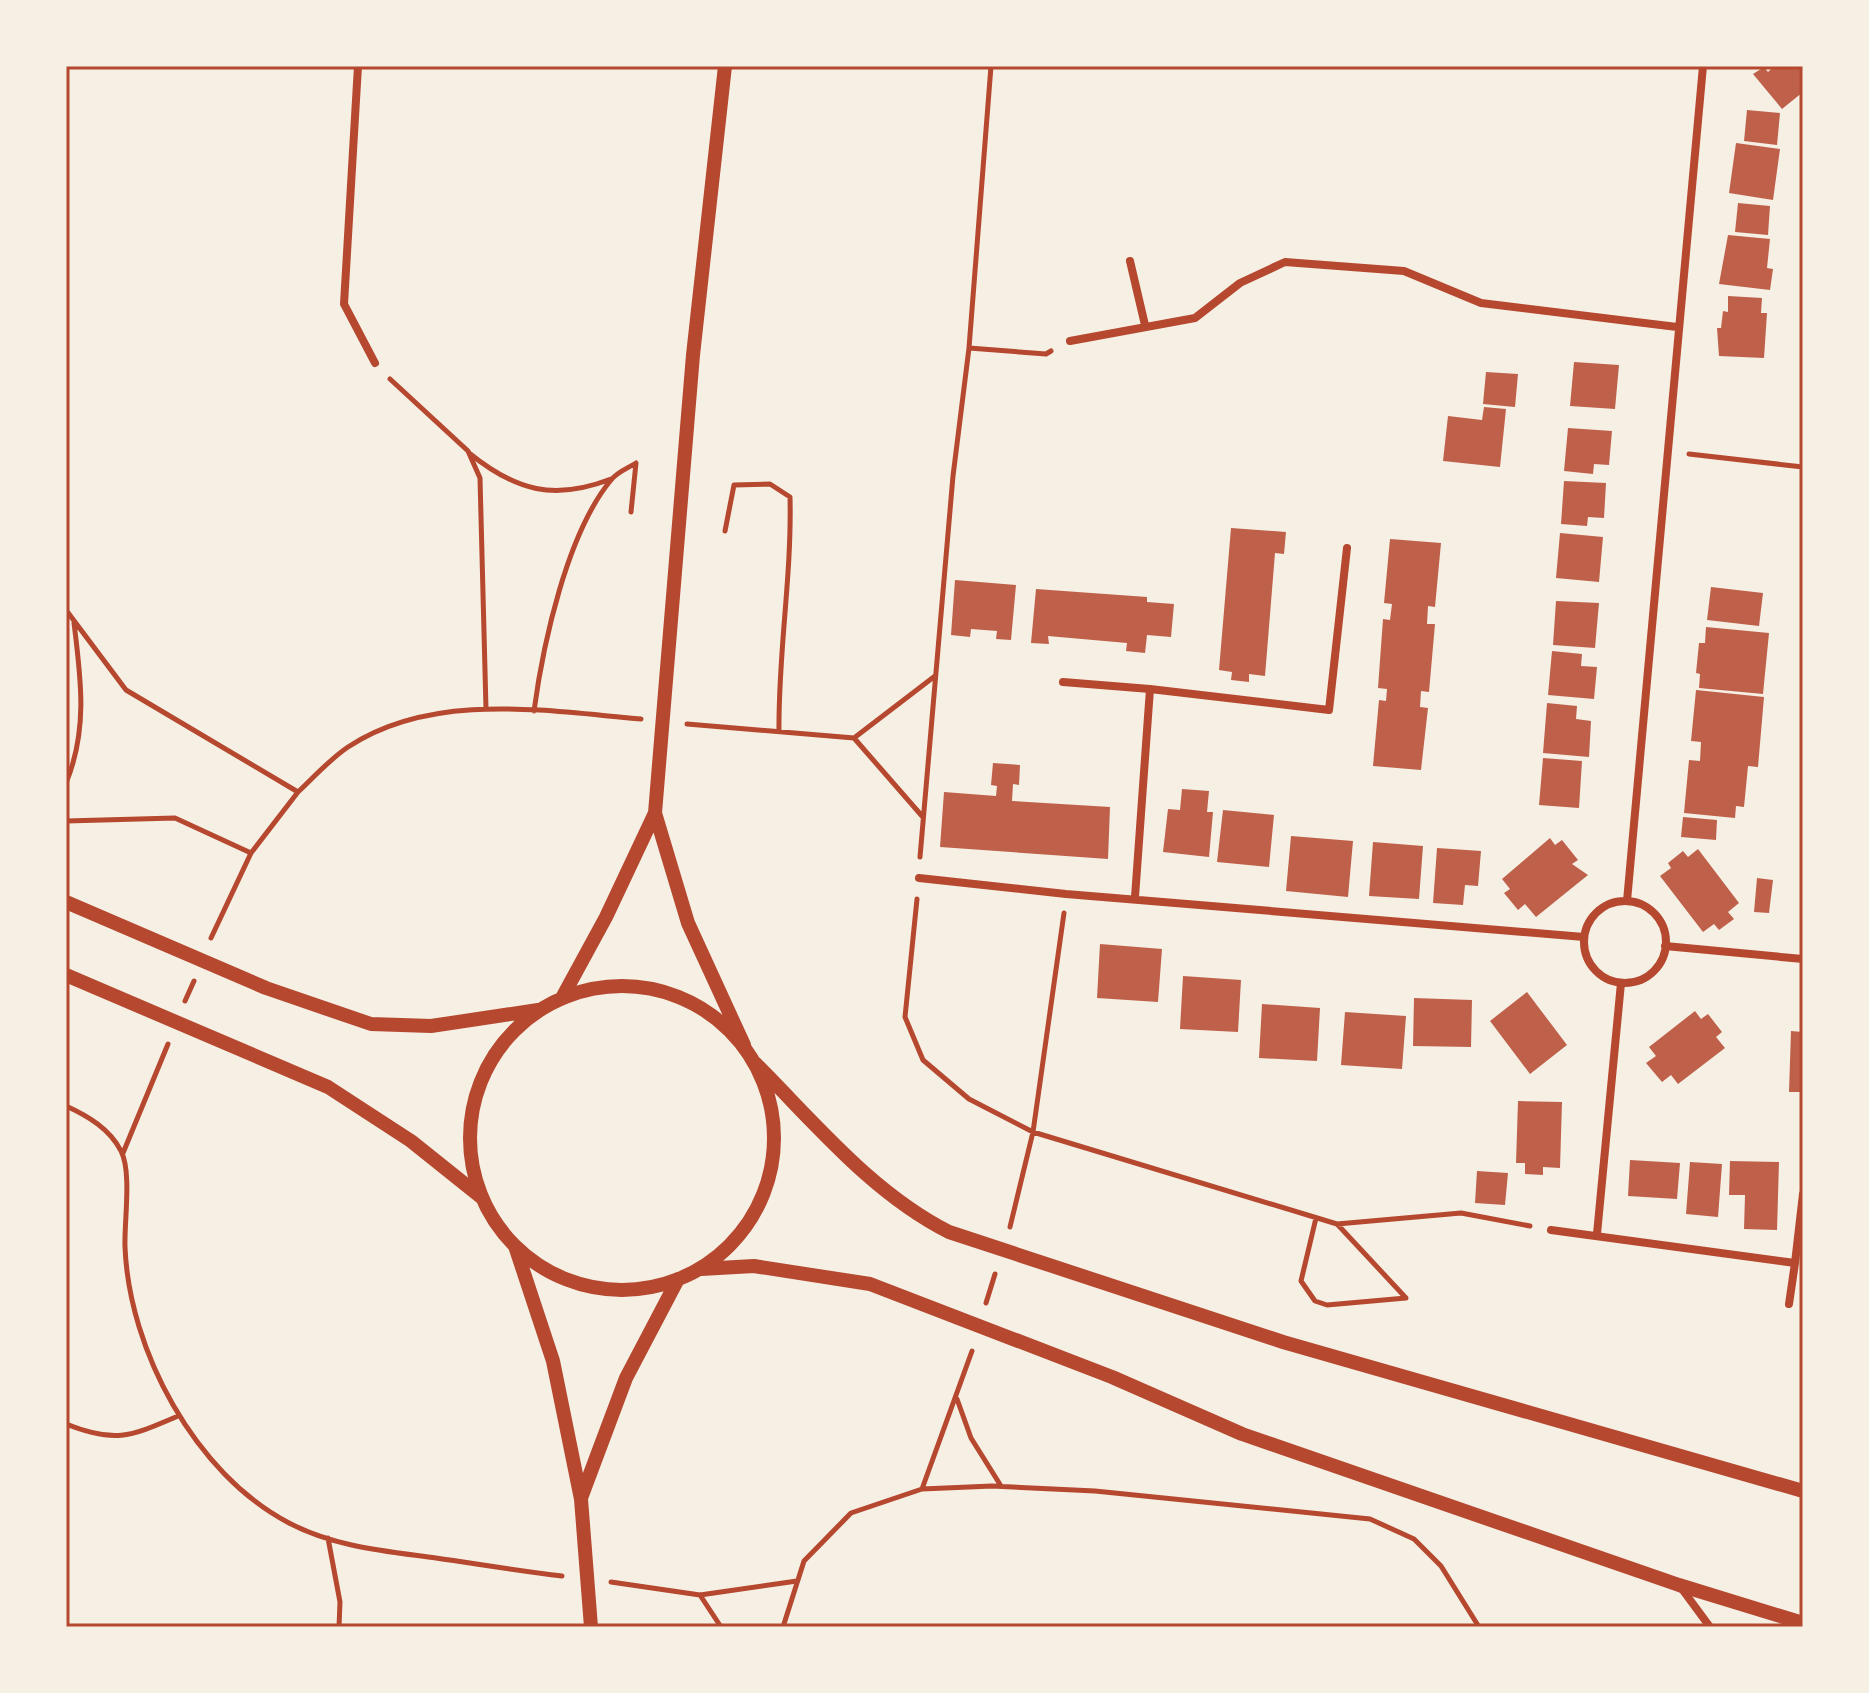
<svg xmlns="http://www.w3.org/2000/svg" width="1869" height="1693" viewBox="0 0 1869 1693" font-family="'Sofia Sans Condensed',sans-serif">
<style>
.building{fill:#bf614a}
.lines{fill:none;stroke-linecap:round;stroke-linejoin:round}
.path{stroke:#b5482f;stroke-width:5}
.minor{stroke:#b5482f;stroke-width:8}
.tertiary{stroke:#b5482f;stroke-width:14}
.neatline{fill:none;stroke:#b5482f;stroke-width:3}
</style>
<rect width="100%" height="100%" fill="#f6efe4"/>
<path class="building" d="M1774,66H1803V92L1782,109L1753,74L1764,67L1768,72Z
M1747,110L1780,113L1777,145L1744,141Z
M1736,143L1780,149L1773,200L1729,193Z
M1738,203L1770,206L1768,235L1735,232Z
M1728,235L1770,239L1767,268L1773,269L1770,290L1719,284Z
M1728,296L1762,298L1761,313H1767L1764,358L1719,356L1717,328H1721L1723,311L1728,312Z
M1574,362L1619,365L1615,409L1570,406Z
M1486,372L1518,374L1515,407L1483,404Z
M1484,407L1506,409L1500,467L1443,461L1448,416L1482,420Z
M1568,428L1612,431L1609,465L1594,464L1593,474L1564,471Z
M1564,481L1606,483L1604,518L1588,517L1587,526L1561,524Z
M1231,528L1286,532L1284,554L1275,553L1265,676L1249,674V682L1231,680L1232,672L1219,670Z
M1560,533L1603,537L1599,582L1556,578Z
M1390,539L1441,543L1435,607L1428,606L1427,624H1435L1429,692L1421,691L1420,707L1428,708L1421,770L1373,766L1379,700L1386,701L1387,689L1378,688L1383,619L1390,620L1392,604L1384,603Z
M955,580L1016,585L1011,640L996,639L997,631L971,629L970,637L951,635Z
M1711,587L1763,593L1759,626L1707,620Z
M1036,589L1147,597V602L1174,604L1171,637L1147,635L1145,653L1126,651L1127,643L1048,636L1049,644L1031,643Z
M1556,601L1599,603L1595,648L1553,645Z
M1706,627L1769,633L1763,694L1699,688L1700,674L1696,673L1699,643H1705Z
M1552,651L1582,654L1581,666L1597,667L1594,699L1548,695Z
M1696,690L1764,697L1758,767L1748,766L1744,807L1736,806L1735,818L1684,813L1689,760L1700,761L1701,742L1691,741Z
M1547,703L1577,706L1576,719L1591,721L1589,757L1543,753Z
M1543,758L1582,761L1579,808L1539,805Z
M993,763L1020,765L1019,785L1013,784L1012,801L1110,807L1108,859L940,847L944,792L996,796L997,786L991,785Z
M1182,789L1209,791L1207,812H1213L1209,857L1163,852L1168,809L1180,810Z
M1223,810L1274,815L1269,867L1217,862Z
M1683,817L1717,820L1716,840L1681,837Z
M1291,836L1353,841L1348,897L1286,891Z
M1550,838L1555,845L1562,840L1578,860L1572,864L1588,875L1536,917L1525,904L1518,910L1504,893L1510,889L1502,879Z
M1373,842L1423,846L1419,899L1369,896Z
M1437,848L1481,851L1478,886L1465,885L1463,905L1433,903Z
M1698,849L1739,903L1728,912L1734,919L1719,930L1714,924L1703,932L1660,876L1671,868L1668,863L1683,851L1688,857Z
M1757,878L1773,880L1769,913L1754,912Z
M1100,944L1162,949L1158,1002L1097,998Z
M1183,976L1241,980L1238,1032L1180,1029Z
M1527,992L1567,1045L1530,1074L1490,1021Z
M1414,998L1472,1000L1471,1047L1413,1046Z
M1262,1004L1320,1008L1317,1061L1259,1058Z
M1695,1011L1701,1019L1708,1014L1722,1032L1716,1037L1725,1048L1678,1084L1671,1075L1662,1082L1646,1063L1656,1056L1649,1047Z
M1345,1012L1406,1016L1402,1069L1341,1065Z
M1791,1031L1803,1032V1092H1789Z
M1518,1101L1562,1102L1560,1168L1543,1167V1175L1525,1174V1163H1516Z
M1630,1160L1680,1163L1677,1199L1628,1196Z
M1730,1161L1779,1162L1777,1230L1744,1229L1745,1195H1729Z
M1690,1162L1722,1164L1718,1217L1686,1214Z
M1477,1171L1508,1173L1505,1205L1475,1203Z"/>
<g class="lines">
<path class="path" d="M969,348L1046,354L1051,351
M390,379L468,451L480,478L486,709
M469,453C516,491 554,501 611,479
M1689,454L1803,467
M725,531L734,485L770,484L790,497C792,576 778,653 779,732
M66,610L126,690L298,792L251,853L211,938
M534,711C543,644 567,533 611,480C617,472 628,468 636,463L631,512
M687,724L854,738
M66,783C88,730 81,679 74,623
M298,792C314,777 330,759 348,747C433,691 546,711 641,719
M922,816L854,738L935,676
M66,821L175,818L251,853
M920,857L953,476L969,348L991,66
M917,899L905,1017L923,1060L969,1099L1033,1132L1337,1224L1461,1213L1530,1226
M185,1001L194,981
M66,1106C88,1116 110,1129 121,1151C132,1172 124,1222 125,1247C129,1350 195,1474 289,1523C335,1547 385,1551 436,1558C478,1564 520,1571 562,1576
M123,1153L168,1044
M1316,1218L1301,1281L1315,1301L1327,1305L1406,1298L1338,1225
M1010,1227L1033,1132L1064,913
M986,1303L995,1274
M957,1399L971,1438L1001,1486
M66,1424C116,1444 131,1436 178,1416
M922,1489L972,1351
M328,1538L340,1602L339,1627
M611,1582L700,1595L797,1581
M700,1595L721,1627
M783,1627L804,1561L851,1513L922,1489L992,1486L1095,1491L1370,1519L1414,1539L1441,1566L1479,1627"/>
<path class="minor" d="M358,66L344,304L375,363
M1130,261L1145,325
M1070,341L1195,318L1240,283L1285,262L1404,271L1481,303L1677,327
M1063,682L1150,689L1135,897
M1150,689L1329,710L1347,548
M919,878L1066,894L1584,937
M1627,901L1703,66
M1584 942a41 41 0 1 1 82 0a41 41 0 1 1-82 0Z
M1665,946L1803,959
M1551,1230L1795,1263L1803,1194
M1597,1234L1621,983
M1789,1304L1795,1263
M1682,1589L1710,1627"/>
<path class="tertiary" d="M725,66L693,355L655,813L688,923L744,1045
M66,902L266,988L371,1024L431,1026L538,1010
M66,975L328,1087L411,1141L481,1197
M470 1138a152 152 0 1 1 304 0a152 152 0 1 1-304 0Z
M563,996L606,917L655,813
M755,1063C816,1124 872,1193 949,1232L1283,1342L1803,1491
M515,1246L553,1361L581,1499L591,1627
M701,1269L754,1266L870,1284L1112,1377L1242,1434L1679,1585L1803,1623
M581,1498L626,1378L678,1279"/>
</g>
<rect width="1869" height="1693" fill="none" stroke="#f6efe4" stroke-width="136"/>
<rect x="68" y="68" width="1733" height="1557" class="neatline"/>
</svg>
